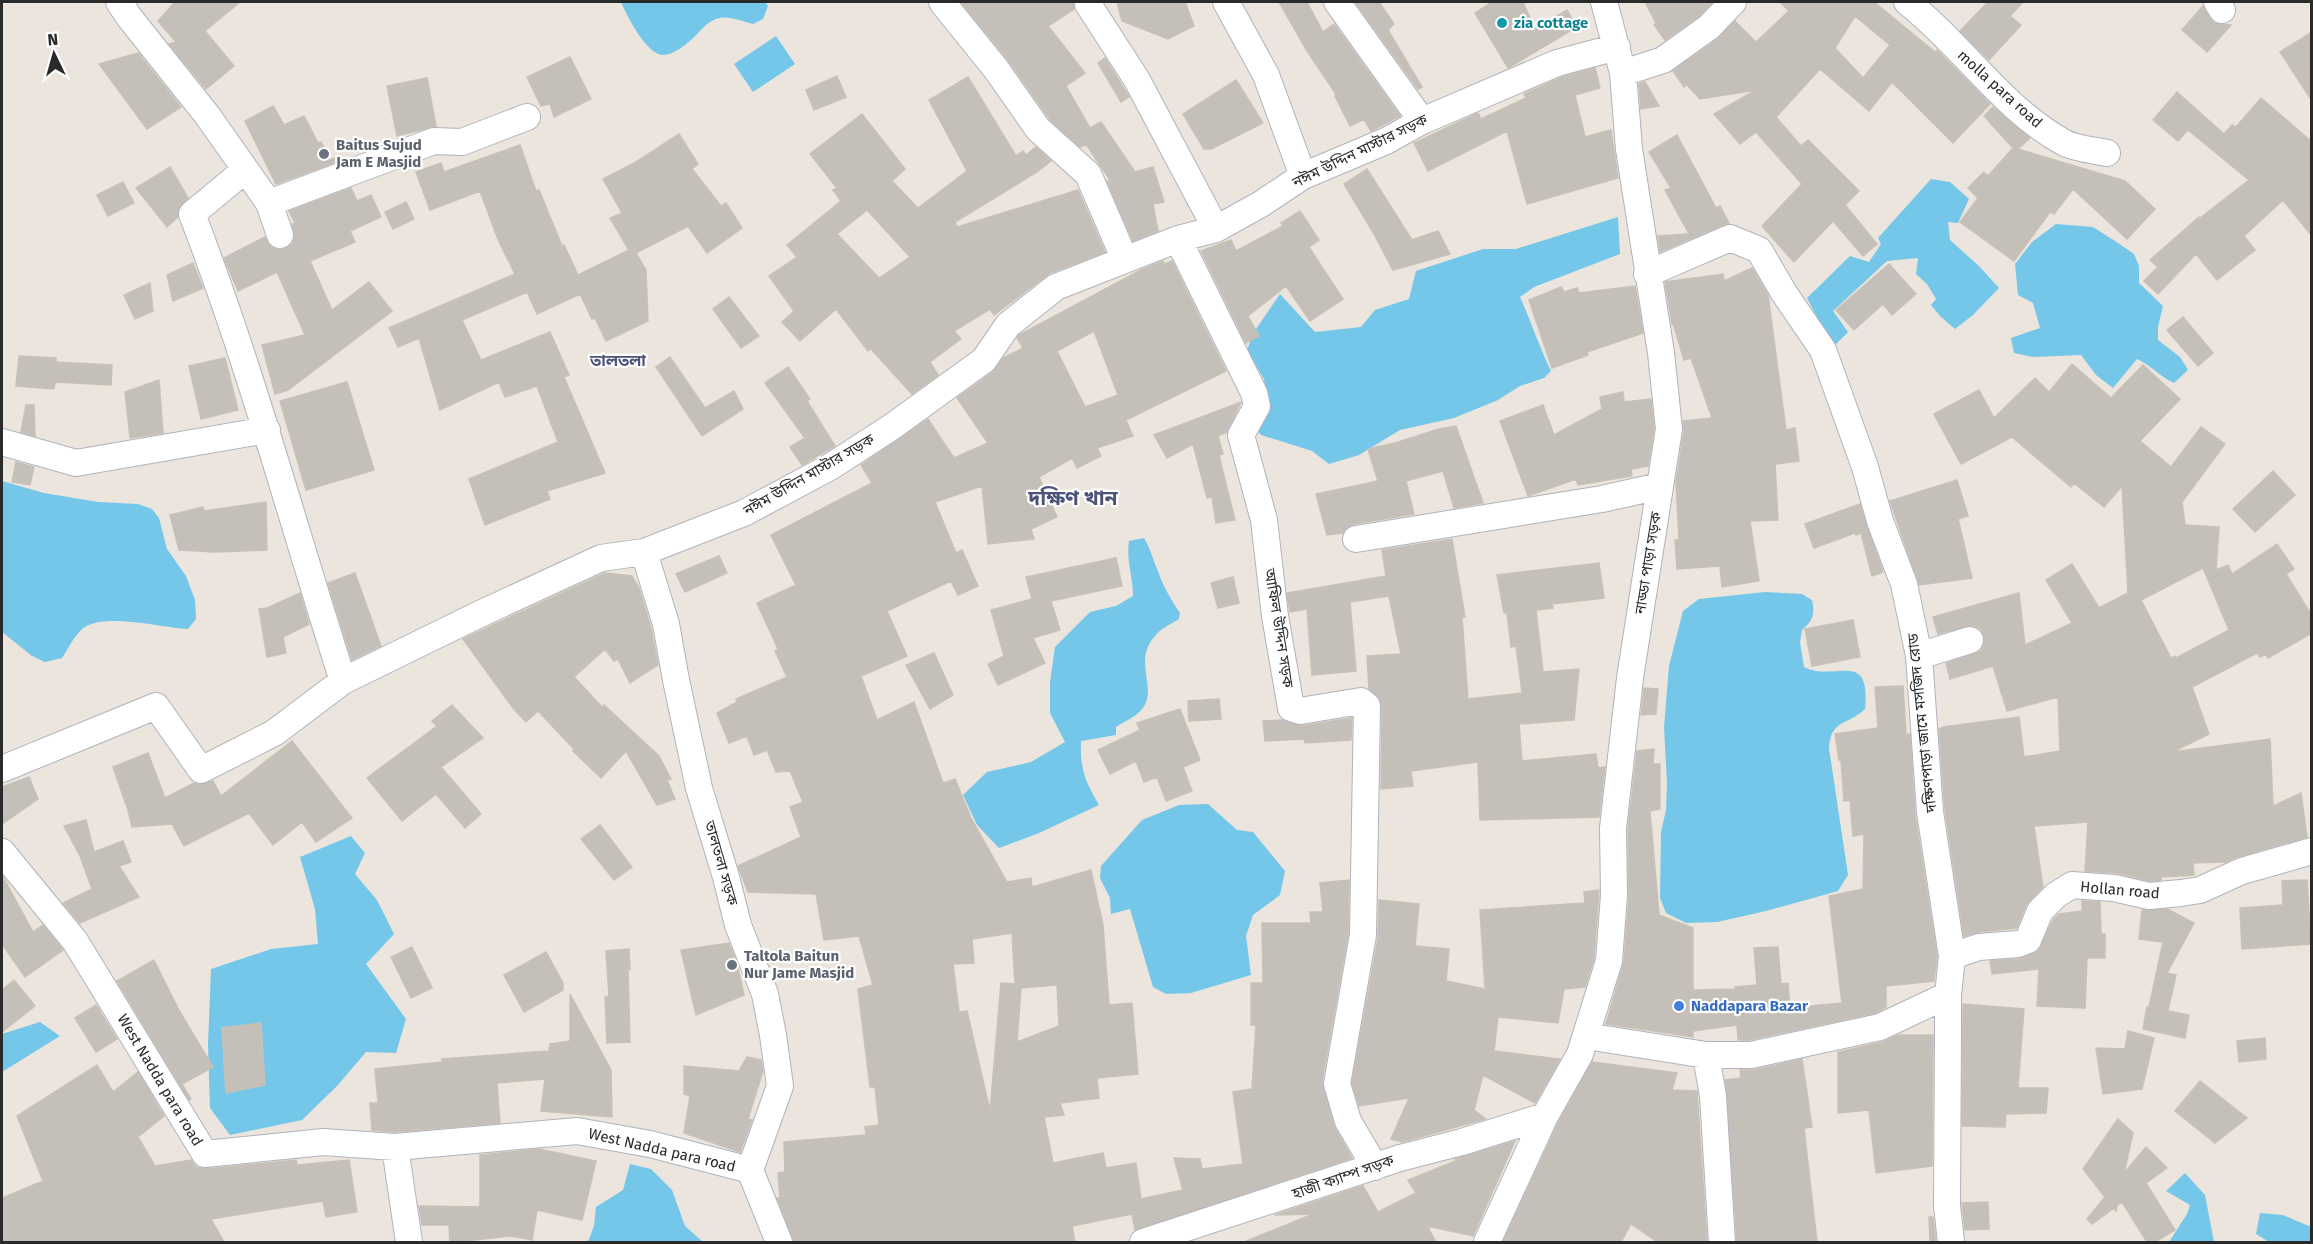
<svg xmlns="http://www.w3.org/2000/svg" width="2313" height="1244" viewBox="0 0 2313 1244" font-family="'Fira Sans','Noto Sans Bengali',sans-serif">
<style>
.water{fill:#74c7e9}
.building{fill:#c4bfb8;stroke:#c7c1b6;stroke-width:1.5;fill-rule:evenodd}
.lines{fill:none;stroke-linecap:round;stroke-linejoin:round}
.street-casing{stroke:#b0b3bd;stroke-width:28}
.street{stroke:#fff;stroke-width:26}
.culture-dot{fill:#0f9aa8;stroke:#fff;stroke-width:2}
.worship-dot{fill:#6b7280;stroke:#fff;stroke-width:2}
.shop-dot{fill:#3f7fe0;stroke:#fff;stroke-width:2}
.labels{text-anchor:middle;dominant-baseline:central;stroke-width:4.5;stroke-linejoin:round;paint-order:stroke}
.culture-label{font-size:15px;font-weight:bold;fill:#0d838f;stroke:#fff;text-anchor:start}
.street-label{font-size:15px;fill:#2a2a2a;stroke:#fff}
.worship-label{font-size:15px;font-weight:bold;fill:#5b616d;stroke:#fff;text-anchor:start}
.shop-label{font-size:15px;font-weight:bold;fill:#366cbe;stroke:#fff;text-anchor:start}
.neighbourhood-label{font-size:16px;font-weight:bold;fill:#4c5379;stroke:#fff}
.district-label{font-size:21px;font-weight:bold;fill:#4c5379;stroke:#fff}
</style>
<rect width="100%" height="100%" fill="#ebe5dd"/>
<path class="water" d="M621,2H765L768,6L763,19L753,24C739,21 726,13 712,21C704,25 698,34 691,40C684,46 673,55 663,55C646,54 627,16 621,2Z
M776,36L795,64L753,92L734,64Z
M1931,179L1950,182L1969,199L1958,223L1948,222L1950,240L1980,267L1999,288L1973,315L1955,329L1941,317L1931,305L1936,299L1927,284L1916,274L1918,258L1887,261L1833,311L1848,332L1833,347L1807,298L1850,256L1869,262L1881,244L1878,238Z
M1618,217L1620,254L1534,287L1520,297C1531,322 1539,346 1551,371L1544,378L1520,386L1498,400L1454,418L1400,430L1359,455L1329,464L1312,451L1261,435L1252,425L1267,402L1264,379L1247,350L1254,332L1280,294L1315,332L1361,327L1375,310L1409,299L1416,271L1483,249H1516Z
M2056,224L2093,227L2115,241L2134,254L2139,266V283L2163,306L2158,327V340L2180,357L2188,370L2174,383C2160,377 2151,365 2137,359L2113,388L2096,375L2081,355L2033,357L2014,353L2011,338L2040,328L2033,303L2018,295L2015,264L2032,242Z
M2,481L44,493L98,502L138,504L152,509L159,518L167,549L186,576L195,600L196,619L188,629C162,628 100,611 81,630C73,638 68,649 62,658L45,662L32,656L2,632Z
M1144,538C1151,550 1154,562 1159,574C1164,588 1172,601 1180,613L1179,619C1171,624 1160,629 1155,636C1132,661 1158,688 1143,708C1136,717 1125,721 1116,727V735L1081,741C1080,769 1085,781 1099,805L1039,833L999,848L977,825L963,795L987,772L1031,762L1065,742L1050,713V682L1055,647L1090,612L1116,606L1133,596C1133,577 1126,560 1129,541Z
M1765,592L1802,594L1812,600C1815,614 1813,621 1802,630L1800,642L1804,667C1834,683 1871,647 1865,709C1847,726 1831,719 1829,748L1848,875L1838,891L1766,911L1717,922L1686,923L1666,913L1660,898L1661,832L1666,810L1667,784L1664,727L1669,666L1683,611L1699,599Z
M1208,804L1237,830L1253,832L1285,871L1280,895L1253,915L1246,936L1251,975L1191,993L1166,994L1153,987L1130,909L1111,914L1110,898L1100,878L1101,866L1142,820L1179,805Z
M351,836L365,853L355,874L377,900L394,934L366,964L406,1019L396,1053L366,1052L337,1086L302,1120L230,1135L210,1108L208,1045L211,969L271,949L318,944L315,909L300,857Z
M40,1022L60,1036L2,1072V1034Z
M630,1164L651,1169L672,1190L685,1226L703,1242H588L594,1226L596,1207L623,1190Z
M2185,1173L2205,1195L2214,1242H2169L2187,1214L2190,1205L2166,1191Z
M2260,1213L2283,1215L2311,1227V1242H2269L2256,1234Z"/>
<path class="building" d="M175,2H240L205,31L234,66L206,89L169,44L176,42L158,21Z
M961,2H1074V9L1048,26L1085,73L1066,86L1090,128L1101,122L1135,172L1153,167L1164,202L1153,204L1158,231L1133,241L1107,181L1110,180L1086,144L1080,147L1051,121L1008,60Z
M1117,2H1185L1194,26L1168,39L1122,21Z
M1279,2H1307L1323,32L1334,24L1400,116L1371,131L1364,119L1350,126L1335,96L1336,94L1307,51Z
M1355,2H1379L1394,24L1388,30L1422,87L1418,89Z
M1492,2H1523L1535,29L1567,10L1577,27L1508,68L1475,13Z
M1645,2H1713L1699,16L1665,40L1654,25L1656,23Z
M1780,2H1874L1935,52L1937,50L1990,104L1953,143L1892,82L1869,111L1820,69L1776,117L1801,146L1808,140L1859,191L1845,205L1877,244L1863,256L1833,221L1794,262L1762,226L1802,184L1756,132L1740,144L1714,114L1756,90L1700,99L1687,85L1684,87L1673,71L1718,39L1735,21L1756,42L1789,11ZM1855,16L1890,45L1863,78L1835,48Z
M1988,2H2023L2010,16L2021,25L1989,60L1960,31Z
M2203,6L2214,23L2231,25L2207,52L2182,30Z
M2312,32V101L2280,52Z
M138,53L181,107L147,129L99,64Z
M570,57L591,99L554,117L550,104L541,106L527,77Z
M1105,58L1129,97L1121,102L1098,63Z
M1595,68L1600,88L1575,95L1585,137L1611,130L1618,178L1527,204L1507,131L1428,171L1414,143L1478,113L1481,119L1526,98L1524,94L1562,77Z
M837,76L846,97L814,110L806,90Z
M968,77L1016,156L1023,151L1026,155L1036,147L1051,161L1037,172L955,222L957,227L1078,190L1105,252L1050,273L994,315L990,309L954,331L961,339L930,362L938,375L912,394L871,349L868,351L836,309L800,341L782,322L794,311L769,276L797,257L787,245L841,201L833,190L837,188L810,154L862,114L905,169L892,181L918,208L967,171L929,100ZM867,210L910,257L879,278L837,234Z
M427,78L436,126L397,136L387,86Z
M1236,80L1263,123L1211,149H1204L1183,114Z
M1645,82L1659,106L1641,109L1639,84Z
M2177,92L2224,134L2232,125L2236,127L2261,98L2312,142V236L2283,200L2244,236L2255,250L2217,280L2196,254L2158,294L2144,281L2158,267L2150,260L2199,217L2200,218L2249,180L2188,130L2178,141L2153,120Z
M273,106L284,125L304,116L318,143L321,142L330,160L337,157L339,161L276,184L245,121Z
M1993,107L2030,138L2018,149L2125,181L2155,209L2127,239L2073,189L2054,214L2050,212L2014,261L1960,222L1978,198L1968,188L1984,172L1988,176L2013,148L1984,116Z
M679,134L698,164L692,169L721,206L726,203L742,228L707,253L688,226L636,253L646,270L648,321L606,341L595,318L592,319L580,294L537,314L527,292L462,320L481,360L550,332L569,375L564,377L605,473L547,491L550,499L485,525L469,479L558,442L537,386L505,397L499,382L440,410L419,338L398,347L389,328L515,274L499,242L480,191L430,210L416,172L441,163L444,172L520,145L536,191L539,190L562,246L564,245L578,275L629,250L610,218L622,213L603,179L636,162Z
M1677,135L1716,208L1720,206L1729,223L1660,252L1658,236L1689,234L1665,190L1671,188L1649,152Z
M170,167L188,198L178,209V217L167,227L136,188Z
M1367,169L1412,240L1438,231L1450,254L1393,270L1374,234L1344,184Z
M123,182L134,203L108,216L97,195Z
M351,188L357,201L371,195L381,217L350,231L355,242L310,261L332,310L369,282L392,311L288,390L275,394L262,345L305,335L277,272L238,291L224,258L265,237L271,247L278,250L285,249L292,244L295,237L292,224L295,223L289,211Z
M406,202L414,219L393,229L385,212Z
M1300,211L1319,240L1309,247L1343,299L1310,321L1286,286L1248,316L1259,336L1246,343L1201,251L1231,240L1236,251L1283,226L1281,223Z
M1163,261L1164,264L1172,261L1226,371L1126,420L1133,436L1097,448L1101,456L1077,468L1072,458L1039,477L1057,517L1031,529L1034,539L988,544L982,486L935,502L956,553L962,550L978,586L958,595L951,581L887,611L907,656L861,676L877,720L914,702L943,783L955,779L971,818L1007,882L1031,878L1032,887L1091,870L1103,925L1109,1005L1132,1003L1138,1074L1097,1078L1099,1098L1060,1103L1064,1115L1044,1117L1053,1163L1103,1153L1106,1168L1136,1163L1141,1199L1183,1190L1174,1158L1200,1159L1202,1169L1243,1164L1233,1092L1252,1089L1256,1025H1251V983H1263L1262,923H1311L1310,912H1323L1320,883L1349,880L1348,934L1322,1082L1334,1126L1352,1158L1135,1230L1132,1214L1072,1226L1075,1242H794L777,1198H780L778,1173L785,1172L784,1142L866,1135L865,1127L879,1125L875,1087H870L858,989L873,985L859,936L824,940L816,894L748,892L738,866L801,837L790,807L803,802L790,771L776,772L767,750L754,755L747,736L729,743L717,713L737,702L736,699L787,677L775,651L778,649L757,603L796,585L771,535L872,483L861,465L928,419L954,458L988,443L957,398L993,372L1003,358L1023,348L1017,338L1019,335L1141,270ZM1094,331L1118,395L1085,407L1057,351ZM1012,933L1015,984L1001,983L990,1111L967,1011L959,1012L953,964L974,963L972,939ZM1057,985L1059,1026L1017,1042L1021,988Z
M193,263L203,288L173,301L167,275Z
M1889,264L1916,294L1892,315L1883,304L1854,330L1836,310Z
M1752,268L1768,295L1786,430L1795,428L1799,461L1775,464L1778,520L1750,521L1759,581L1722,587L1720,566L1677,569L1675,540H1679L1676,482L1684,431L1683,421L1712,418L1691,358L1684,360L1673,323L1672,324L1665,282L1723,274L1724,281Z
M150,283L153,311L135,319L124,295Z
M1635,286L1643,333L1587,352L1588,355L1552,368L1529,300L1561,287L1564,292L1577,288L1579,293Z
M729,297L759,336L741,348L713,309Z
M2183,317L2213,353L2198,366L2167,330Z
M19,356L56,358V362L112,365L111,385L55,382L54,389L16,386Z
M670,357L705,408L734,391L743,409L702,436L656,367Z
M225,358L238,410L201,419L189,366Z
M2072,364L2111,398L2143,365L2180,399L2140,441L2171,467L2201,427L2225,444L2182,502L2185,525L2219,527L2216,570L2228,565L2232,574L2277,544L2294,569L2286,574L2312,616V633L2268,658L2266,654L2260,657L2257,653L2192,687L2209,734L2172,752L2270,739L2273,806L2301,793L2307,837L2234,858L2226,862L2193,863L2194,875L2161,877V880L2150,881L2117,873L2085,871L2088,822L2034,826L2043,887L2026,905L2017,928L1978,932L1964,936L1945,810L1939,729L1943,727L2019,717L2024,757L2060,751L2058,697L2007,711L1993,666L1950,679L1946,663L1981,651L1984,644V636L1981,629L1973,625L1938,634L1933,617L2019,593L2025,645L2072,623L2046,580L2072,564L2099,608L2128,593L2122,486L2104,507L2074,483L2071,487L2012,437L1961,464L1934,414L1979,390L1994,418L2035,378L2049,392ZM2203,568L2229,630L2176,658L2175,656L2171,658L2141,600Z
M788,367L810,399L807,401L835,446L802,465L790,447L805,438L765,383Z
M159,380L163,433L130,438L125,392Z
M347,382L374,470L306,490L280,401Z
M1623,392L1624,402L1651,399L1654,429L1648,466L1631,469L1632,476L1578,485L1576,479L1528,496L1500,421L1543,405L1554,435L1602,409L1600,397Z
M1241,402L1227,432L1218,436L1223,454L1219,455L1223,472L1235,520L1216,523L1212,497L1207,498L1193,444L1167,458L1154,435Z
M26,405H34L35,436L21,432Z
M1456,426L1483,503L1454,508L1443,471L1406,481L1414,514L1354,524L1347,527L1343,533L1327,535L1316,494L1378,481L1368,449L1395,443L1439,429Z
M16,462L34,467L30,485L12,482Z
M2273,471L2295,495L2255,532L2233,509Z
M1957,480L1968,516L1958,519L1972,578L1919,585L1890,501Z
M266,502L267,550L215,552L179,550L170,515L203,507L204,511Z
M1860,504L1883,572L1872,576L1861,533L1856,535L1855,533L1814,548L1805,524Z
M1452,539L1465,617H1462L1468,699L1522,693L1516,646L1511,647L1507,613H1504L1497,575L1599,563L1604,598L1552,604L1553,608L1536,610L1543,672L1579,669L1574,720L1519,724L1522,761L1596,754L1598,768L1605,767L1599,817L1480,820L1478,762L1411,771L1413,786L1381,789L1382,706L1380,699L1369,689L1367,656L1401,654L1389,596L1350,602L1356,671L1312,675L1307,609L1290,612L1287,593L1386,576L1382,550Z
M719,556L727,573L685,592L676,574Z
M1116,558L1122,586L1051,601L1060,630L1033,638L1045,663L998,685L988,664L1004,656L991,610L1032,599L1026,577Z
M355,573L381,646L352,660L328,583Z
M605,573L632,576L639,588L651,628L658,665L630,683L618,659L614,661L605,649L574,677L602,707L604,705L659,756L671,779L667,780L675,799L657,805L626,751L601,778L573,751L574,749L538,711L526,722L513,708L463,639Z
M1233,577L1239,603L1218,608L1211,583Z
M300,593L309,624L283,637L286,653L267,657L259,609L267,608Z
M1853,620L1860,657L1812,666L1805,629Z
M934,653L953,695L930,709L906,665Z
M1903,686L1906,735L1910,734L1915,814L1937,956L1934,981L1886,986V1007L1875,1013L1749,1040H1738L1737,1025L1693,1031V1037L1606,1024L1624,962L1629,896L1628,829L1637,751L1654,749L1653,764H1660V809L1650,811L1659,915L1693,928V990L1735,989V987L1757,985L1754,948L1778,947L1781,984L1788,983L1790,1008L1842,1003L1829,896L1863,889L1864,834L1853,836L1850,800L1844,801L1841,760H1839L1835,734L1878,728L1875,687Z
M1644,688L1658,689L1656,714L1641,715Z
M1219,699L1221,719L1189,721L1188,701Z
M452,705L483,738L441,767L481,814L465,828L436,794L402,821L367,778L437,726L432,721Z
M1180,709L1200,760L1183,767L1192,791L1166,801L1157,777L1144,782L1136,761L1110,774L1098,750L1140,730L1137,723Z
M1352,718L1351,740L1305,743L1304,739L1265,741L1263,721L1282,720L1302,726Z
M292,741L352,818L316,842L302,822L273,845L249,813L184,846L172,824L132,827L128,810L113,767L148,753L165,798L194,783L201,785L213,781L221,796Z
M29,777L38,799L2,824V787Z
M86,820L94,852L123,841L131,862L119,866L139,897L80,923L63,903L92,889L80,856L64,826Z
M600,825L632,867L614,880L581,839Z
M2,875L33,932L43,925L63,950L25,977L2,944Z
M2307,880L2311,944L2242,949L2240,908L2283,905L2282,881Z
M1599,890L1594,958L1585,987L1564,989L1558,1023L1498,1017L1494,1051L1560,1059L1535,1103L1483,1075L1474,1110L1486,1119L1402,1142L1391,1139L1409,1098L1359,1106L1352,1083L1378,938L1379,900L1419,904L1415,946L1449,949L1446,981L1485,989L1480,910L1585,903L1584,892Z
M2082,901L2100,902L2101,934H2105V958H2087L2085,1008L2037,1006L2039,969L1992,974L1990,961L2019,959L2038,951L2053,920L2059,914L2082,911Z
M2167,909L2194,923L2167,973L2176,975L2168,1011L2189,1015L2185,1038L2143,1029L2147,1007H2149L2163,942L2139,939L2142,910Z
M729,943L737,964L744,995L696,1015L681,950Z
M412,947L432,988L411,998L391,957Z
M629,949L630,969L628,970L630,1042L607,1043L605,997L609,996L606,951Z
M546,952L563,983V990L524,1012L504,975Z
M154,960L180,1012L213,1067L182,1084L191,1099L189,1100L117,981Z
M14,980L35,1006L2,1032V990Z
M570,994L611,1070L612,1117L541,1111L545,1079L497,1083L500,1123L395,1132L372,1130L370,1103H378L375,1069L442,1062V1059L549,1051L550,1044L570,1041Z
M1963,1004L2024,1009L2018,1088H2048L2046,1113L2006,1114L2005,1127L1962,1126Z
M96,1005L117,1039L96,1052L75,1018Z
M261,1023L265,1085L226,1093L222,1028Z
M2128,1031L2154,1038L2142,1089L2103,1094L2096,1048L2125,1049Z
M1898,1035H1933L1932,1166L1876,1173L1869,1110L1838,1113V1052L1883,1042Z
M2265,1038L2266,1059L2239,1062L2237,1041Z
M747,1057L761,1060L763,1071L748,1119L752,1120L740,1152L684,1133L690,1096L684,1094V1066L739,1071Z
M1802,1059L1812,1127L1804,1128L1817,1242H1737L1725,1080L1741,1078L1740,1070H1754Z
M1592,1062L1677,1073L1672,1090L1697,1091L1707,1242H1682V1240L1656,1241L1631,1224L1621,1242H1503L1558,1123Z
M97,1065L113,1092L138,1072L164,1116L138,1137L155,1166L191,1160L196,1167L207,1169L296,1160L297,1165L349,1160L357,1212L326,1217L323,1201L211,1219L224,1242H2V1198L43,1181L17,1116Z
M2200,1081L2247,1118L2215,1143L2175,1111Z
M2118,1119L2133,1133L2124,1173L2146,1147L2167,1168L2146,1183L2175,1230L2155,1242H2147L2122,1202L2117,1205L2116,1211L2114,1208L2092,1224L2087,1219L2105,1197L2083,1169Z
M1515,1141L1473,1236L1427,1226L1436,1242H1244L1313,1214L1275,1215L1363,1186L1378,1212L1416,1193L1408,1180L1458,1160L1455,1159Z
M539,1149L596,1161L582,1220L537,1210L532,1240L510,1236L456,1242H450L449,1225H422L419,1206L480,1207V1155Z
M1988,1202L1989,1229L1965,1230L1962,1203Z
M1929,1217H1933L1936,1242H1930Z"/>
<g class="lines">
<g class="street-casing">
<path id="street" d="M119,2L129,17L207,115L269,203L280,235
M942,2L996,69L1038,129L1088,174L1125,260
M1226,2L1266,75L1303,176
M1337,2L1422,121
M1907,2C1961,44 2002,108 2063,142C2075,149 2094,150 2107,153
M2217,2L2222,10
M1088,4L1137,80L1216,229
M1623,73L1663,60L1709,27L1733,2
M245,170L192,214C251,367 293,525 343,681
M269,203L434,141L462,142L527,117
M1178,239L1254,393L1257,406L1241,435L1264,520L1275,616L1291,708L1300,711L1361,701L1367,706L1363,935L1337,1084L1348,1121L1375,1167
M1647,274L1730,238L1759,250L1784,293L1823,350L1865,467L1880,521L1904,584L1919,656L1930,812L1952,956L1948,995V1031L1947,1206L1951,1242
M2,442L76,463L267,430
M1356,539L1602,499L1660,486
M644,552L666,624L676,680L699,788L726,877L738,925L765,994L773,1035L780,1086L750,1170
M1919,656L1970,640
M2,769L156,706L201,770L274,733L343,681L482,613L601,558L644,552L744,513L830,467L893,426L984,360L1008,325L1056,287L1178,239L1216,229L1261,204L1303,176L1386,141L1422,121L1557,63L1617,47
M2,852L75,941L205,1154L323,1142L395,1147L577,1131L650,1144L750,1170
M1952,956L1979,947L2018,944L2028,940L2040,911L2056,895L2072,885L2114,888L2149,896L2181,893L2200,890L2242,871L2312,851
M1586,1036L1706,1055H1751L1880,1027L1948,995
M1706,1055L1713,1096L1722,1242
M395,1147L409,1242
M750,1170L779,1242
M1143,1242L1400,1158L1462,1142L1545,1116
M1487,1242L1545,1116L1580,1054L1609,961L1614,895L1613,828L1630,678L1669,429L1661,353L1629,149L1623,73L1604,2"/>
</g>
<use href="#street" class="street"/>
</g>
<circle class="culture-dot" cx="1502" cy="23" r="6"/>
<g class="worship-dot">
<circle cx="324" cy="154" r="6"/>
<circle cx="732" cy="965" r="6"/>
</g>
<circle class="shop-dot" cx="1679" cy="1006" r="6"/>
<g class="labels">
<g class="culture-label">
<text x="1514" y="23">zia cottage</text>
</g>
<g class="street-label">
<text transform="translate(2000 89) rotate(42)">molla para road</text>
<text transform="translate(1360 151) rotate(-26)">নঈম উদ্দিন মাস্টার সড়ক</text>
<text transform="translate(809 475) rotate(-30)">নঈম উদ্দিন মাস্টার সড়ক</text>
<text transform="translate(1648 563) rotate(-81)">নাড্ডা পাড়া সড়ক</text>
<text transform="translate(1279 628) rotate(81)">আফিল উদ্দিন সড়ক</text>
<text transform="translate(1922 723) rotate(-96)">দক্ষিণপাড়া জামে মসজিদ রোড</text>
<text transform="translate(721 863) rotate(74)">তালতলা সড়ক</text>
<text transform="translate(2120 890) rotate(5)">Hollan road</text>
<text transform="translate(160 1080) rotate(59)">West Nadda para road</text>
<text transform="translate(662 1150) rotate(13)">West Nadda para road</text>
<text transform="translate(1343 1177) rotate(-19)">হাজী ক্যাম্প সড়ক</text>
</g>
<g class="worship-label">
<text x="336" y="145">Baitus Sujud<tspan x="336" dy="17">Jam E Masjid</tspan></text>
<text x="744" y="956">Taltola Baitun<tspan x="744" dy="17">Nur Jame Masjid</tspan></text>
</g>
<g class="shop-label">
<text x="1691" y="1006">Naddapara Bazar</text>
</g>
<g class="neighbourhood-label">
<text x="618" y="360">তালতলা</text>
</g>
<g class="district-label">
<text x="1073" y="498">দক্ষিণ খান</text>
</g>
</g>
<rect width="2313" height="1244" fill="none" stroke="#2a2a2a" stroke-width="6"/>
<g transform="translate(54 54) rotate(355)" stroke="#ffffff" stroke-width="4.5" paint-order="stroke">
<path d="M0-4.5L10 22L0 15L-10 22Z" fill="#2a2a2a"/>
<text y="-9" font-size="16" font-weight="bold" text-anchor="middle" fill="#2a2a2a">N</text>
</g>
</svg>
